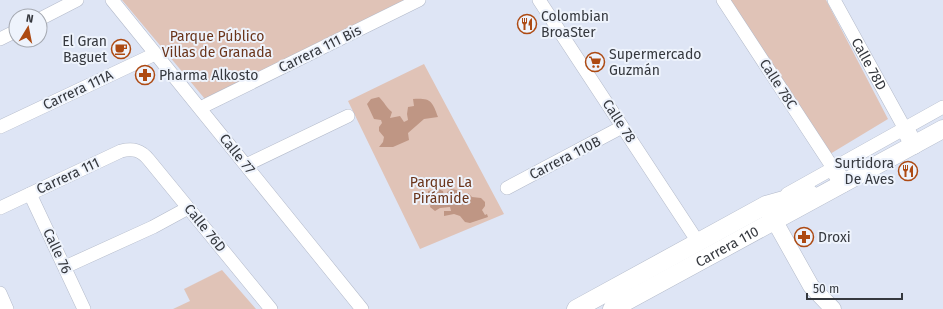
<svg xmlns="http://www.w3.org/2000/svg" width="943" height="309" viewBox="0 0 943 309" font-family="'Fira Sans',sans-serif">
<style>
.green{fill:#e0c3b7}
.forest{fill:#bf9684}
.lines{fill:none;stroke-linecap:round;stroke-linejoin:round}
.minor-casing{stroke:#b3baca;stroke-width:14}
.tertiary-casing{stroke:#b3baca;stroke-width:17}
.secondary-casing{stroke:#b3baca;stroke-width:19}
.minor{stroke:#fff;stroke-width:13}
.tertiary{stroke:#fff;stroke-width:16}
.secondary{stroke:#fff;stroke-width:18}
.labels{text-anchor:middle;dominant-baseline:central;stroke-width:4;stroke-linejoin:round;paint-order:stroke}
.poi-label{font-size:14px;fill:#35383e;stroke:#eef3fc;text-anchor:start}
.park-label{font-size:14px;fill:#6a341a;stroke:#eef3fc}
.street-label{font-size:14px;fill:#35383e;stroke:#eef3fc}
</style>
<rect width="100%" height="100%" fill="#dee5f5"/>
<path class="green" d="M122,0H407L205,99Z
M730,0H826L888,119L830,154Z
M424,64L504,214L420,249L348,101Z
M222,270L256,309H173L190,301L184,289Z"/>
<path class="forest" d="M379,97C385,103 386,107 392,112L390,118L400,116L404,122L408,120L407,114L408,107L414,106L413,99C431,98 432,101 438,117L424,119L408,133L409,140L393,147H379L383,142L384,137L379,131V127L382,123L381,120L374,119L367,104L371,99Z
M438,189L443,191L444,197L448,200L447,192L451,189L457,190L459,195L465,197L468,193L472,197L481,198L485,202V206L482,210L485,215L487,214L488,217L470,223L465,222L460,216L454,214L444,216V211H451L450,207L440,208L435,211L430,207L431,202L428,198V191Z"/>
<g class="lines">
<g class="minor-casing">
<g id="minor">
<path d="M112,0L362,309"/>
<path d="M539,0L698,242"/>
<path d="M723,0L833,168"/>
<path id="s1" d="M834,0L905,129"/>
<path d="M40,19L77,0"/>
<path d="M0,39L16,31"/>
<path d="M200,108L419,0"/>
<path d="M0,127L155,54"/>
<path d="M246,165L348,116"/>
<path d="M507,188L622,127"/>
<path d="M30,194L84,309"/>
<path d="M787,194L943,107"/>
<path d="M0,208L121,151C133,148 141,150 149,160L271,309"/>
<path d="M65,267L153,227L188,208"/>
<path d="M0,293L7,309"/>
</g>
</g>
<g class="tertiary-casing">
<path id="tertiary" d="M769,211L811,286L833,309"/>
</g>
<g class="secondary-casing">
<g id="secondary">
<path d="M905,129L914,145"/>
<path d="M833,168L843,183"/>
<path d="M576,309L766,205L809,193"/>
<path id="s2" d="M612,309L943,129"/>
</g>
</g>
<use href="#minor" class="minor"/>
<use href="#tertiary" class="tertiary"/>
<use href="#secondary" class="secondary"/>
</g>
<defs>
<g id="restaurant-ring" transform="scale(1)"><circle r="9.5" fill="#eef3fc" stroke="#ad4a13" stroke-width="1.5"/><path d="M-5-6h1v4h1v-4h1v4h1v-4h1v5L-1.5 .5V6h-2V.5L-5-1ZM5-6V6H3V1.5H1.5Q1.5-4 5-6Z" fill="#ad4a13"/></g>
<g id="cafe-ring" transform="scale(1)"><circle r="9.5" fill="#eef3fc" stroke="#ad4a13" stroke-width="1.5"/><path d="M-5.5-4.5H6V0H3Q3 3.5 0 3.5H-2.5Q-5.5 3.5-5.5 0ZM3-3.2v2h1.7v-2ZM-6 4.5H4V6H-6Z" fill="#ad4a13"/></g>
<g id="supermarket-ring" transform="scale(1)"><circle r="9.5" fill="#eef3fc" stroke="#ad4a13" stroke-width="1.5"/><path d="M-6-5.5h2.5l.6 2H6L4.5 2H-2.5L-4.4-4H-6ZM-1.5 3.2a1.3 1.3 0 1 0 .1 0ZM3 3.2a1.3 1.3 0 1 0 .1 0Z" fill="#ad4a13"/></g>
<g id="pharmacy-ring" transform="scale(1)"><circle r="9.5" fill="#eef3fc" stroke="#ad4a13" stroke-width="1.5"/><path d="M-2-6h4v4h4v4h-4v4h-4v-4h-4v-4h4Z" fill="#ad4a13"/></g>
</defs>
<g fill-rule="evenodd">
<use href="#restaurant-ring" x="527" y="24"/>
<use href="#cafe-ring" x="121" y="49"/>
<use href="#supermarket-ring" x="595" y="62"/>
<use href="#pharmacy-ring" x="145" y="75"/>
<use href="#restaurant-ring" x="908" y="171"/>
<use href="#pharmacy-ring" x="804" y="237"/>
</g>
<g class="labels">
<g class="poi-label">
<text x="541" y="16">Colombian<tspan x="541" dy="16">BroaSter</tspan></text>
<text x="107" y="41" text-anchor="end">El Gran<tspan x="107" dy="16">Baguet</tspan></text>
<text x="609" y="54">Supermercado<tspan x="609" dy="16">Guzmán</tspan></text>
<text x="159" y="75">Pharma Alkosto</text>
<text x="894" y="163" text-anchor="end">Surtidora<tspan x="894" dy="16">De Aves</tspan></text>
<text x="818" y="237">Droxi</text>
</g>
<g class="park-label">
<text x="217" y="36">Parque Público<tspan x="217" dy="16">Villas de Granada</tspan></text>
<text x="441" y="182">Parque La<tspan x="441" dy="16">Pirámide</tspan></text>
</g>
<g class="street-label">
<text transform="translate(320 49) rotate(-26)">Carrera 111 Bis</text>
<text stroke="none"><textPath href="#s1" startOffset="73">Calle 78D</textPath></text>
<text transform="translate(778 84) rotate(57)">Calle 78C</text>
<text transform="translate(78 90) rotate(-25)">Carrera 111A</text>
<text transform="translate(619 121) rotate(57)">Calle 78</text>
<text transform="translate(237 154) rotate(51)">Calle 77</text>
<text transform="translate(565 158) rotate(-27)">Carrera 110B</text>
<text transform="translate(68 176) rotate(-25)">Carrera 111</text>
<text transform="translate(205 228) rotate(51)">Calle 76D</text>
<text stroke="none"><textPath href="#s2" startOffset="131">Carrera 110</textPath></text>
<text transform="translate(57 251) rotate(65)">Calle 76</text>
</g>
</g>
<g transform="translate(28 28) rotate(10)"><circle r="19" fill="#eef3fc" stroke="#a4a8b0"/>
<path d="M0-3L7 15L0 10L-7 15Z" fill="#ad4a13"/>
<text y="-6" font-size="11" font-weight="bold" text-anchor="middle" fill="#35383e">N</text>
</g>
<path d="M807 293v6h95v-6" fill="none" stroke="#35383e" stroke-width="2"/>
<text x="813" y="293" font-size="12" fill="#35383e" stroke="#eef3fc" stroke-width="3" paint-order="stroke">50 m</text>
</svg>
